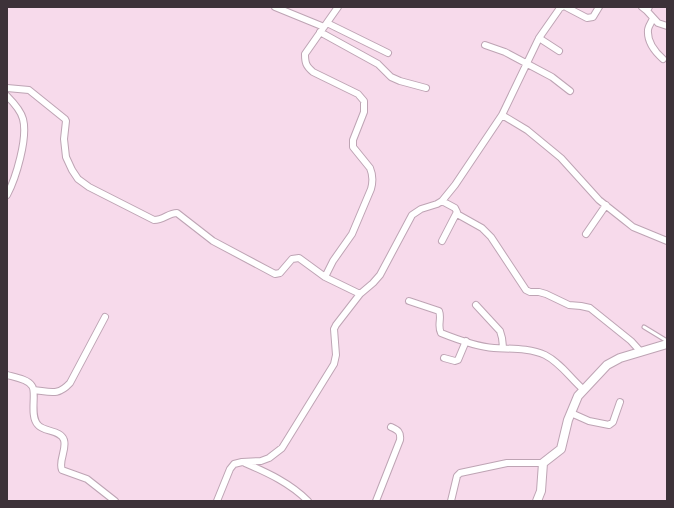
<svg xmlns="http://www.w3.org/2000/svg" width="674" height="508" viewBox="0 0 674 508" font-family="'Public Sans',sans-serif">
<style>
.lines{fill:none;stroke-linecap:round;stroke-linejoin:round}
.lane-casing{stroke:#bea4b4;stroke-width:5}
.street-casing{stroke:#bea4b4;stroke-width:8}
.secondary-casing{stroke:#bea4b4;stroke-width:10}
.lane{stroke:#fff;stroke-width:3}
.street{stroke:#fff;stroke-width:6}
.secondary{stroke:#fff;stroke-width:8}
</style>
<rect width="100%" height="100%" fill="#f7daeb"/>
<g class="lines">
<g class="lane-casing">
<path id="lane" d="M644,327L667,341"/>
</g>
<g class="street-casing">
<path id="street" d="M275,7L324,27
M566,7L587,18L593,17L599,7
M642,7L647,11L649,7
M647,11L658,23L667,26
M653,18C652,22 648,26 648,30C647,42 655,52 663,59
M327,23L388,53
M320,32L378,64L391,77L400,81L426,88
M539,38L559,51
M485,45L505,52L552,77L570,91
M7,88L29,90L65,119L66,121L64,139L66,157L72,170L78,179L89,187L154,220C164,220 168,213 177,213L213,241L275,274L280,273L292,259L299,258L325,277L360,294
M7,96C13,102 21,111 23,119C28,138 16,178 7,195
M502,115L527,130L561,158L599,200L623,219L633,227L667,241
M457,214L482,228L491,237L526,290L530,292H539L546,294L569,305L581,306L590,308L631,341L641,352
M586,234L606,205
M442,241L457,212L455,208L442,201
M325,277L333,261L352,234L371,189C373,182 373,175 370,168L353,147V140L364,112V101L358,94L313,72C306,66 305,63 305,54L338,7
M409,301L439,311C442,318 437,326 441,333C456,339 479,347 494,348C511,349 530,348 545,355C561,363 571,379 584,390
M476,305L500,331L502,338L503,347
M444,358L455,361L458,360L466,341
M7,375C14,377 28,379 32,386C37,392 29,416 38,425C44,432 61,430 64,440C67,450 58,461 62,470L87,479L115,501
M34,390C51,392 58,396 70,383L105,317
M571,413L589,421L609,425L613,422L620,402
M245,463C268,473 290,483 308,501
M217,501L230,469L234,464L242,462L261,461L269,458L282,448L334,364L336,355L334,329L336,325L360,294L373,283L380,275L412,215L421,209L437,204L442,201L455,185L502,115L539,38L560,8L562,7
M376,501L400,440C401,432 398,430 391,427
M451,501L457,476L460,473L507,463H543"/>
</g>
<g class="secondary-casing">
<path id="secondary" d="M537,501L541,491L543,463L561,449L568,420L578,396L607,365L620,358L667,344"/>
</g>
<use href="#lane" class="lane"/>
<use href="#street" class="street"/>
<use href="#secondary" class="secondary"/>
</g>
<rect width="674" height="508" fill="none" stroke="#3d3239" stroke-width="16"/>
</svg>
